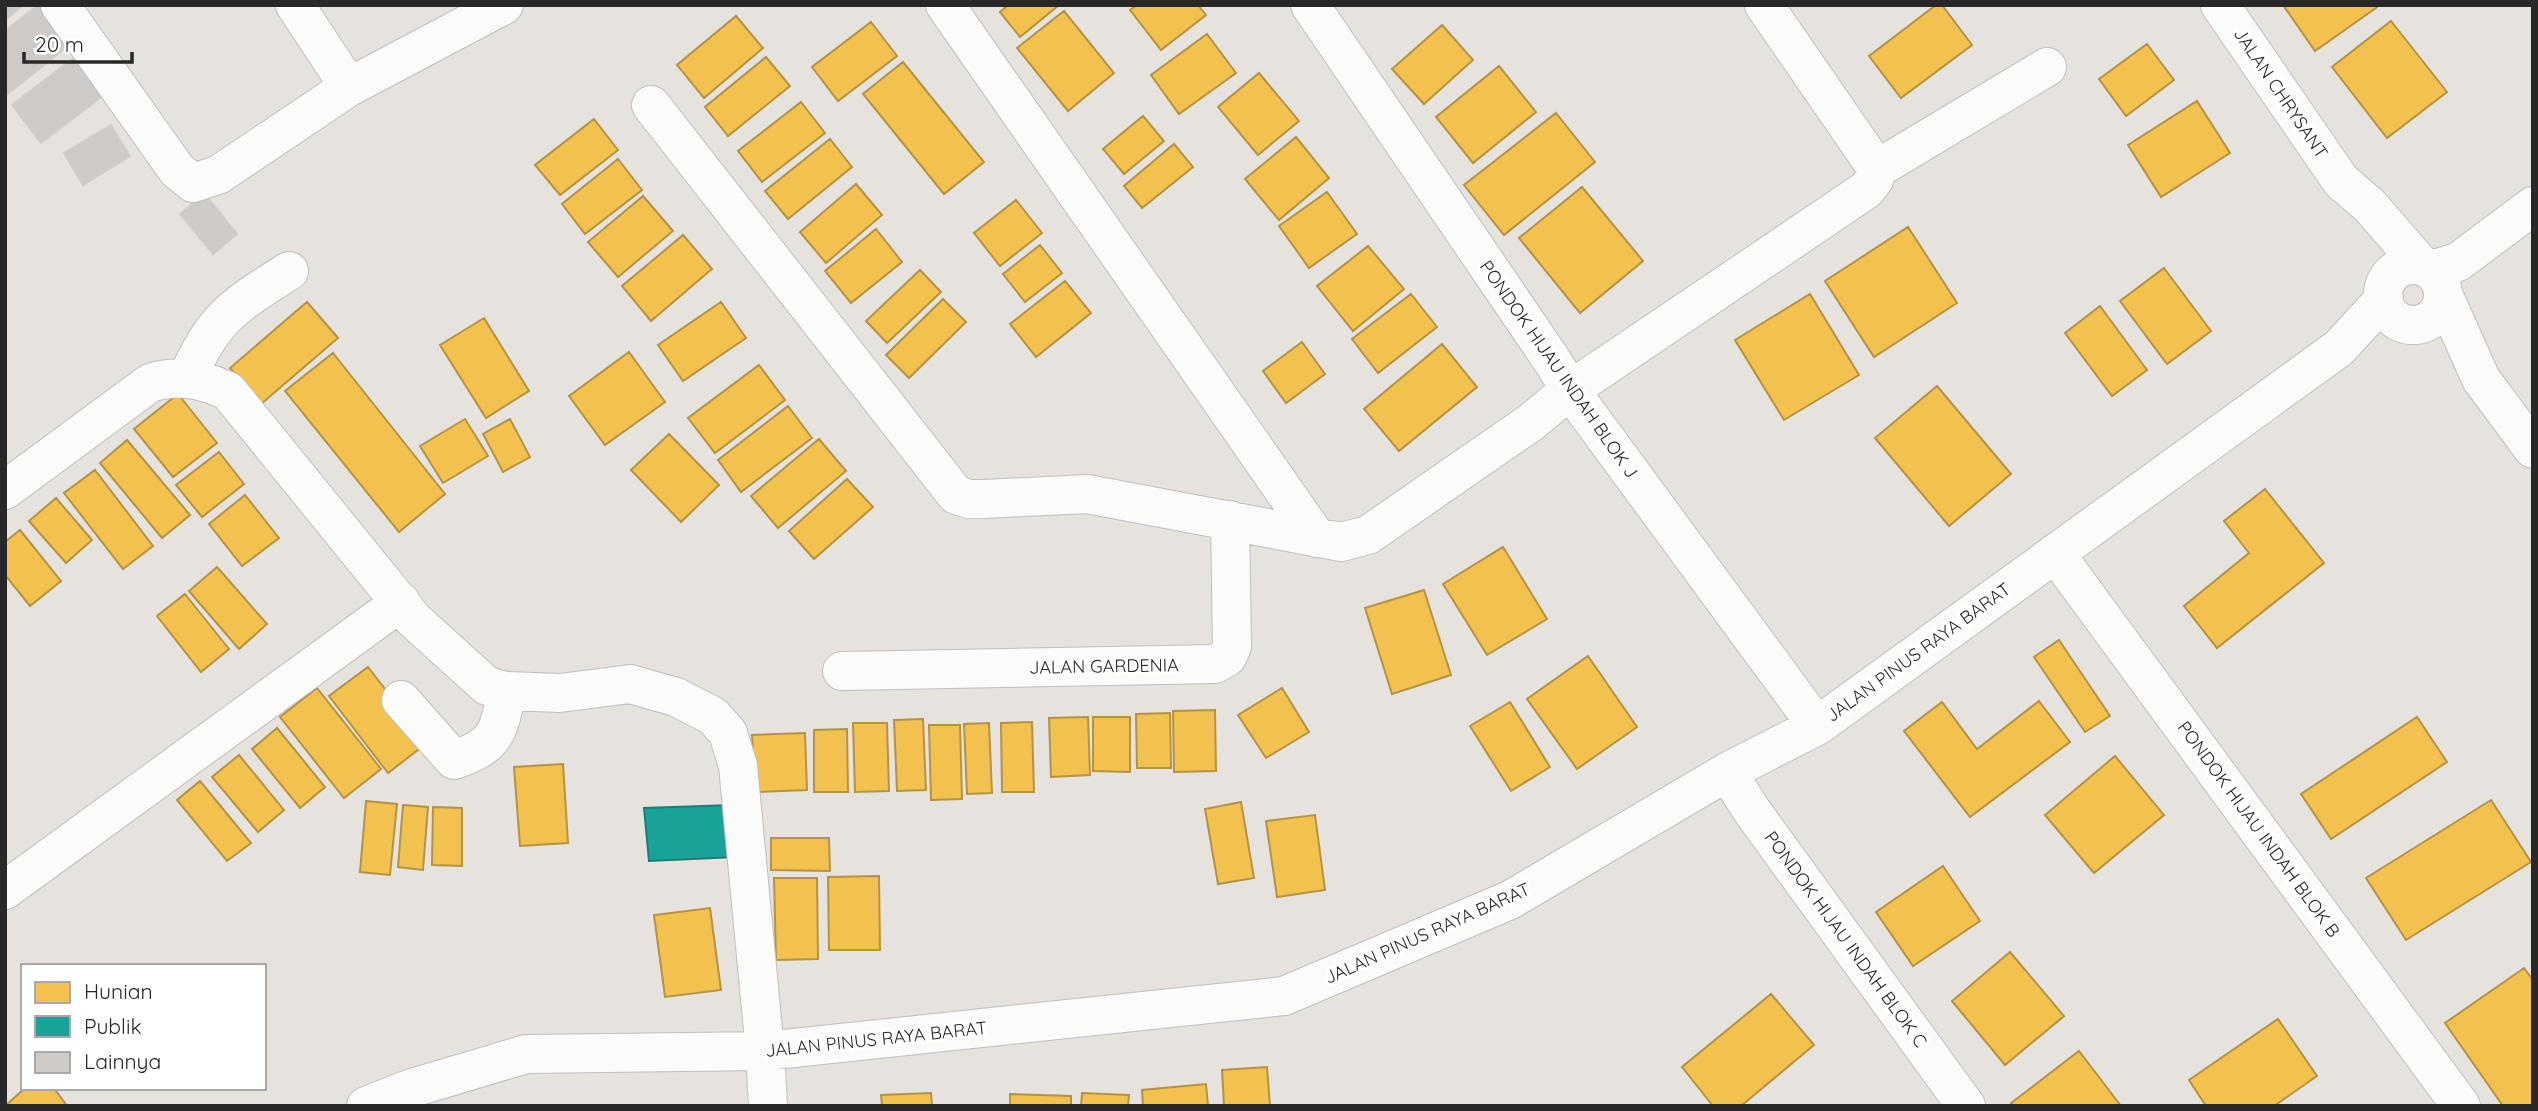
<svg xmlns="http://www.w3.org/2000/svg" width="2538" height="1111" viewBox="0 0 2538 1111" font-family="Quicksand,sans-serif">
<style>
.homes{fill:#f2c14e;stroke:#b59343;stroke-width:2}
.public{fill:#17a398;stroke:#1c7e76;stroke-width:2}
.building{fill:#cdcac7;stroke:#d1ceca;stroke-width:2}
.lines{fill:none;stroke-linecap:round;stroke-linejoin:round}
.minor-casing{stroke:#c0bfbf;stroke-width:40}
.minor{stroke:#fbfbfa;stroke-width:38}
.labels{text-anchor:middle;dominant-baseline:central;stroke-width:7;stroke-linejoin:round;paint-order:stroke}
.street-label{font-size:18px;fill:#282828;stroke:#fff}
</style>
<rect width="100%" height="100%" fill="#e6e2de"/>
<path class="homes" d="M1008,5H1059L1020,37L1000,12Z
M1137,5H1198L1206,15L1161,50L1130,10Z
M1936,5H1942L1972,45L1901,98L1869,56Z
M2283,5H2380L2315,51Z
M1064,11L1114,73L1068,111L1017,48Z
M736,16L763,48L704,98L677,65Z
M2391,21L2447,92L2387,138L2332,67Z
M871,22L897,56L838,101L812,67Z
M1442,25L1473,60L1424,104L1392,69Z
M1207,34L1236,73L1179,114L1151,75Z
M2147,44L2174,80L2126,116L2099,79Z
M766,57L790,86L728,136L705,107Z
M903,62L984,162L944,194L863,94Z
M1499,66L1536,112L1473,163L1436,117Z
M1259,73L1299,121L1258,155L1218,107Z
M2197,101L2230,153L2161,197L2128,145Z
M801,102L825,133L762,182L738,151Z
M1556,113L1595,162L1504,235L1464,185Z
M1143,116L1164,141L1124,174L1103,149Z
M594,119L618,150L560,195L535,165Z
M1296,137L1329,178L1279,220L1245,179Z
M830,139L852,167L788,219L765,191Z
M1174,144L1193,167L1142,208L1124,186Z
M618,159L642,190L585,234L562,204Z
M856,184L882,215L826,263L800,232Z
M1582,187L1643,261L1580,313L1519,238Z
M1327,192L1357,234L1309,268L1279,226Z
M643,196L673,231L618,277L588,242Z
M1016,200L1042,233L1000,266L974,233Z
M1908,227L1957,303L1874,357L1825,281Z
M876,229L902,262L851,303L825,271Z
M683,235L712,269L651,321L622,286Z
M1040,245L1062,273L1025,302L1003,274Z
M1368,246L1404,289L1353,331L1317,286Z
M2164,268L2211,331L2167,364L2120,301Z
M920,270L941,292L887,343L866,321Z
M1065,281L1091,313L1036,357L1010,324Z
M1411,294L1437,327L1378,373L1352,339Z
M1810,294L1859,375L1784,420L1735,340Z
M943,299L966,322L909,378L886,355Z
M307,302L338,338L261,404L230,368Z
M721,302L746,338L683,381L658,345Z
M2100,306L2147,370L2112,396L2065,333Z
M484,318L529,391L486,418L440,345Z
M1302,342L1325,374L1286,403L1263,371Z
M1442,344L1477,387L1399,451L1364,409Z
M629,352L665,402L605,445L569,396Z
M333,353L445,494L399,532L285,391Z
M759,365L785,400L715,453L688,418Z
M1937,386L2011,474L1949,526L1875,438Z
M178,394L217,443L173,477L134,429Z
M788,406L812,438L741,492L718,460Z
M465,419L488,456L443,483L420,446Z
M510,419L530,457L503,472L483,434Z
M669,434L719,485L681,522L631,470Z
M819,439L846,471L778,528L751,496Z
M127,440L190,515L162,538L100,463Z
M219,452L244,484L202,517L176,485Z
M95,470L153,546L123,569L64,493Z
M847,479L873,507L814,559L789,531Z
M2265,489L2324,563L2217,648L2184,606L2249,553L2224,521Z
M245,495L279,538L242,566L209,524Z
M56,498L92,540L66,563L29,521Z
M20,530L61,581L30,606L5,575V542Z
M1503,547L1547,619L1487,655L1443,584Z
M217,567L267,624L239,649L189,591Z
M1424,590L1451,675L1392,694L1365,608Z
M185,594L229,649L201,672L157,616Z
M2059,640L2110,716L2085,732L2034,657Z
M1588,656L1637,727L1577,769L1527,699Z
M368,667L427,743L388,773L329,696Z
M317,688L381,769L344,798L280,717Z
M1282,688L1309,732L1266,758L1238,715Z
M2039,701L2070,742L1970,817L1904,731L1942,702L1977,749Z
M1510,702L1550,767L1511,791L1470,726Z
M1215,710L1216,771L1174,772L1173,711Z
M1170,713L1171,768H1137L1136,714Z
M1088,717L1090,775L1051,777L1049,718Z
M1093,717H1130V772L1093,771Z
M2417,717L2447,762L2331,839L2301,794Z
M923,719L926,790L897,791L894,720Z
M1032,722L1034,792H1002L1001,723Z
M853,723H887L889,791L855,792Z
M989,723L992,793L967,794L964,724Z
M929,725H960L962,799L931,800Z
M277,728L325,787L300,808L252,749Z
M847,729L848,792H814V730Z
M805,733L807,790L755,792L752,735Z
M239,755L284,810L258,832L212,777Z
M2115,756L2164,815L2094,873L2045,815Z
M563,764L568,843L520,846L514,767Z
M200,781L251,843L227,861L177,800Z
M2491,800L2531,862L2406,940L2366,878Z
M366,801L397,804L390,875L360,872Z
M1241,802L1254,878L1218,884L1205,809Z
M403,805L428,807L423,870L398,867Z
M433,807L462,808V866L432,865Z
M1315,815L1325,890L1277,897L1266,821Z
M771,838H829L830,871L771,870Z
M1943,866L1980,921L1913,966L1876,912Z
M879,876L880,950H829L828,877Z
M774,878H817L818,959L776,960Z
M710,908L721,990L665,997L654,915Z
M2010,952L2064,1016L2005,1065L1952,1001Z
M2524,968L2533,980V1106H2503L2445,1023Z
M1771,994L1814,1045L1741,1106H1713L1682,1067Z
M2278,1019L2317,1076L2274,1106H2206L2189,1080Z
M2079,1051L2121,1106H2014L2011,1103Z
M1267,1067L1270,1106H1224L1222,1070Z
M1206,1084L1208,1106H1143L1142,1090Z
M25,1088H54L67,1106H5Z
M931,1093L932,1106H882L881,1095Z
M1082,1093L1129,1095L1128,1106H1081Z
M1010,1094L1071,1096V1106H1010Z"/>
<path class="public" d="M732,805L736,857L649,861L644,808Z"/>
<path class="building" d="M5,5H23L5,20Z
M38,5H44L73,42L5,96V31Z
M75,57L104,95L41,143L12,105Z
M111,125L130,156L83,185L64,153Z
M205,194L237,234L213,254L180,214Z"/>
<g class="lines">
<g class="minor-casing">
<path id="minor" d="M60,5L177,170L193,183L218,175L349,87L504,5
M295,5L349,87
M945,5L1317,538
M1310,5L1553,362L1570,390L1817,726
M2220,5L2341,181L2370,206L2422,266
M651,105L956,495L969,499H984L1087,494L1341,542L1368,535L1530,423L1570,390L1866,190L1874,180L1877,169L1764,5
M1877,169L2047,67
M2383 295a30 30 0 1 1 60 0a30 30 0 1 1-60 0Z
M2431,270L2458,262L2533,206
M2444,296L2481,379L2533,449
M187,379C213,317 234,306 289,271
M5,490L150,383C177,374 202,379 228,391L414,620L487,686L506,691L560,693L630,684L676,697L713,716L728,733L738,766L765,1051L768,1106
M2055,553L2461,1106
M842,671L1215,664L1227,657L1232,647L1230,520
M401,700L454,760C496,746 500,732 506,691
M1727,772L1752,811L1966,1106
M5,890L401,602
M366,1106L409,1089L526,1054L765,1051L1284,996L1510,900L1727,772L1817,726L2339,348L2384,299"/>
</g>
<use href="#minor" class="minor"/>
</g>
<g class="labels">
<g class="street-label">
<text transform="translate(2281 93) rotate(56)">JALAN CHRYSANT</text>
<text transform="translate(1559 369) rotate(55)">PONDOK HIJAU INDAH BLOK J</text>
<text transform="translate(1918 652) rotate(-36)">JALAN PINUS RAYA BARAT</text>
<text transform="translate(1104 666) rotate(-1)">JALAN GARDENIA</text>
<text transform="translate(2259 829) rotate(54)">PONDOK HIJAU INDAH BLOK B</text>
<text transform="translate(1427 933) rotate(-24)">JALAN PINUS RAYA BARAT</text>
<text transform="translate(1846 939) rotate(54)">PONDOK HIJAU INDAH BLOK C</text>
<text transform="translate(876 1039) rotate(-6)">JALAN PINUS RAYA BARAT</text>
</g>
</g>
<rect width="2538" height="1111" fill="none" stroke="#282828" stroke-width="14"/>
<rect x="21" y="964" width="245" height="126" fill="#ffffff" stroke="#a9a9a9" stroke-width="2"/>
<rect x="35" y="982" width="35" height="21" fill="#f2c14e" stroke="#a9a9a9" stroke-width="2"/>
<text x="84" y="999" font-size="21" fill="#282828">Hunian</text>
<rect x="35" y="1016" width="35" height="21" fill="#17a398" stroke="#a9a9a9" stroke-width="2"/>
<text x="84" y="1034" font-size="21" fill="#282828">Publik</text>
<rect x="35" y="1052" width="35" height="21" fill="#cdcac7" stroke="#a9a9a9" stroke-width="2"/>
<text x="84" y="1069" font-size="21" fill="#282828">Lainnya</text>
<path d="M24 52v10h108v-10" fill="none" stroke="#282828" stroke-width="3.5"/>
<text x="35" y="52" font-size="21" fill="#282828" stroke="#ffffff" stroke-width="5" paint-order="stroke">20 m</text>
</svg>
